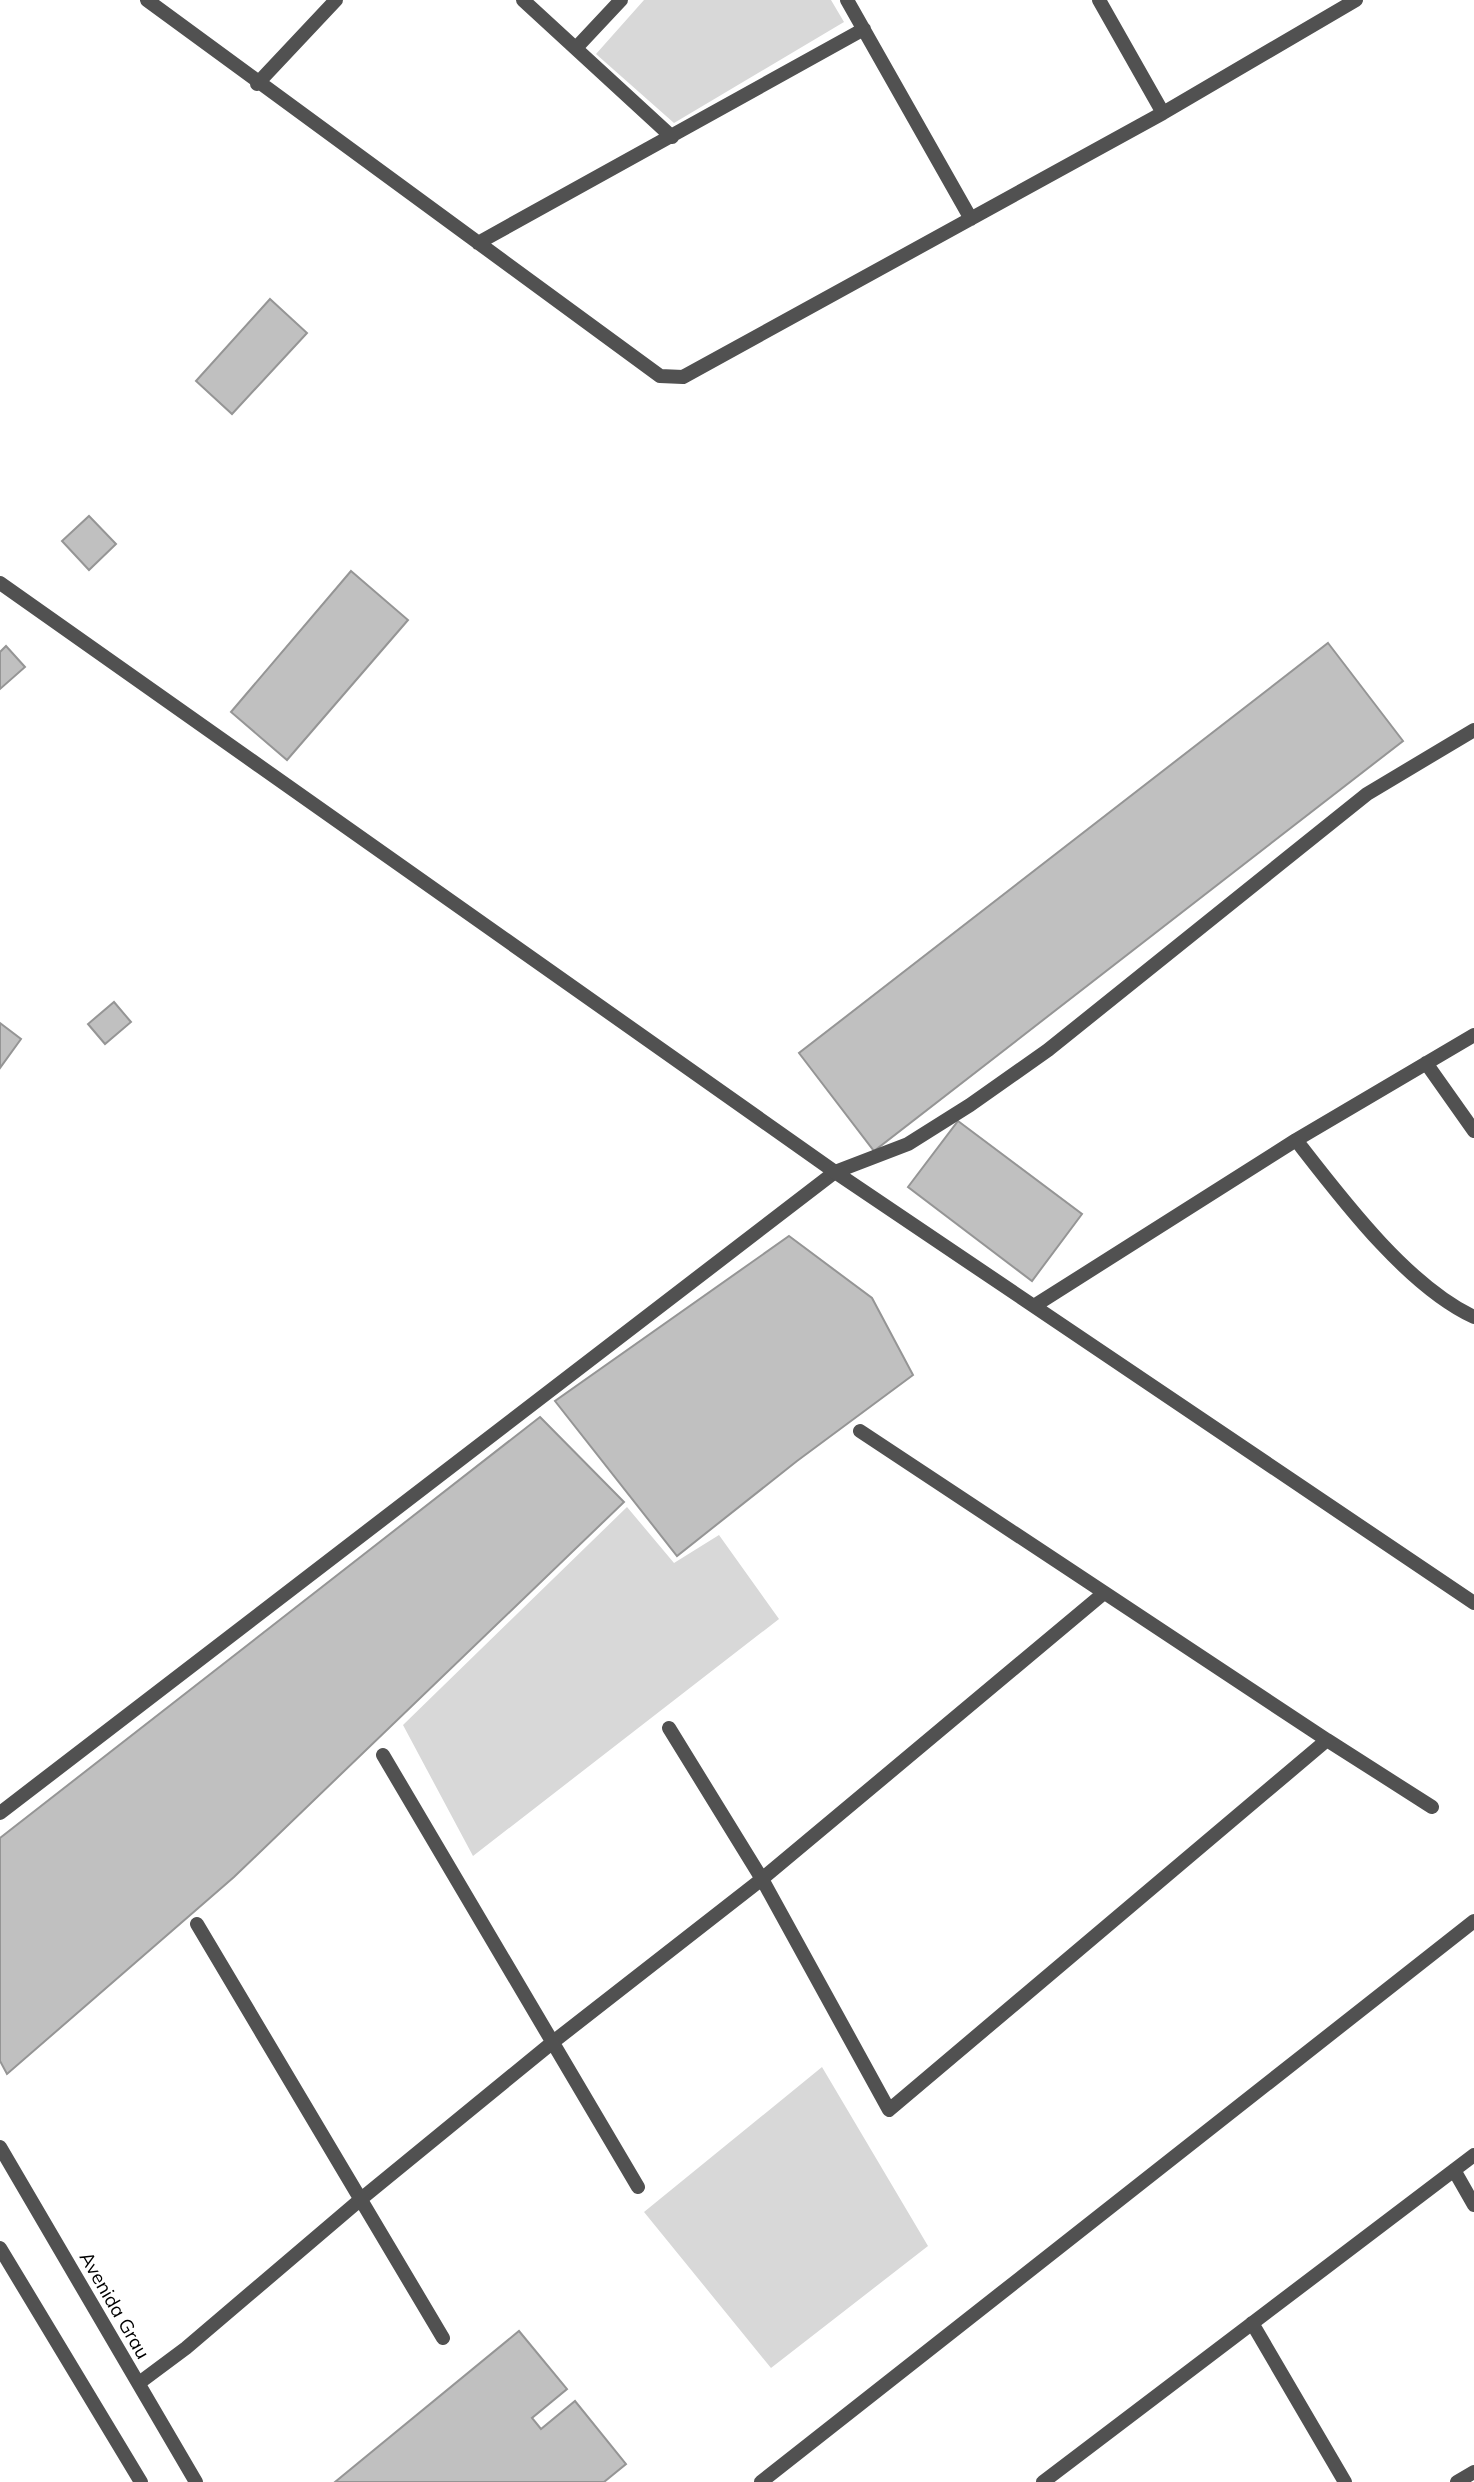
<svg xmlns="http://www.w3.org/2000/svg" width="1474" height="2482" viewBox="0 0 1474 2482" font-family="Mulish,sans-serif">
<style>
.green{fill:#d8d8d8}
.building{fill:#c0c0c0;stroke:#959595;stroke-width:2}
.lines{fill:none;stroke-linecap:round;stroke-linejoin:round}
.service{stroke:#515151;stroke-width:14}
.minor{stroke:#515151;stroke-width:14}
.tertiary{stroke:#515151;stroke-width:14}
.labels{text-anchor:middle;dominant-baseline:central;stroke-width:7;stroke-linejoin:round;paint-order:stroke}
.street-label{font-size:19px;fill:#000;stroke:#fff}
</style>
<rect width="100%" height="100%" fill="#fff"/>
<path class="green" d="M644,0H831L844,22L674,123L596,54Z
M627,1507L674,1563L719,1535L779,1619L473,1856L403,1725Z
M822,2067L928,2246L771,2368L644,2212Z"/>
<path class="building" d="M270,299L307,333L232,414L196,381Z
M89,516L116,544L89,570L62,541Z
M351,571L408,620L287,760L231,712Z
M1328,643L1403,741L874,1151L799,1053Z
M6,646L25,667L0,689V652Z
M114,1002L131,1022L105,1044L88,1024Z
M0,1023L21,1039L0,1068Z
M958,1121L1082,1214L1032,1281L908,1187Z
M789,1236L872,1298L913,1375L797,1461L677,1556L555,1401Z
M540,1417L624,1502L234,1877L7,2074L0,2061V1838Z
M519,2331L567,2389L532,2418L541,2429L575,2401L626,2464L604,2482H335Z"/>
<g class="lines">
<path class="service" d="M0,1813L835,1172"/>
<path class="minor" d="M147,0L660,376L683,377L1163,113L1356,0
M523,0L672,137
M847,0L971,219
M1099,0L1163,113
M576,48L621,0
M257,84L336,0
M478,243L864,29
M0,583L835,1172L1474,1603
M1426,1063L1474,1131
M1296,1140C1341,1198 1407,1286 1474,1317
M835,1172L908,1144L970,1105L1048,1050L1367,794L1474,730
M1034,1306L1296,1140L1474,1035
M669,1728L762,1879L889,2110L1327,1740L860,1431
M1327,1740L1432,1807
M383,1755L638,2187
M197,1924L443,2338
M1454,2170L1474,2205
M1252,2323L1345,2482
M139,2383L186,2348L361,2199L553,2042L762,1879L1104,1593
M761,2482L1474,1921
M1043,2482L1474,2155
M1457,2482L1474,2472"/>
<path class="tertiary" d="M0,2147L196,2482
M0,2248L141,2482"/>
</g>
<g class="labels">
<g class="street-label">
<text transform="translate(115 2305) rotate(60)">Avenida Grau</text>
</g>
</g>
</svg>
